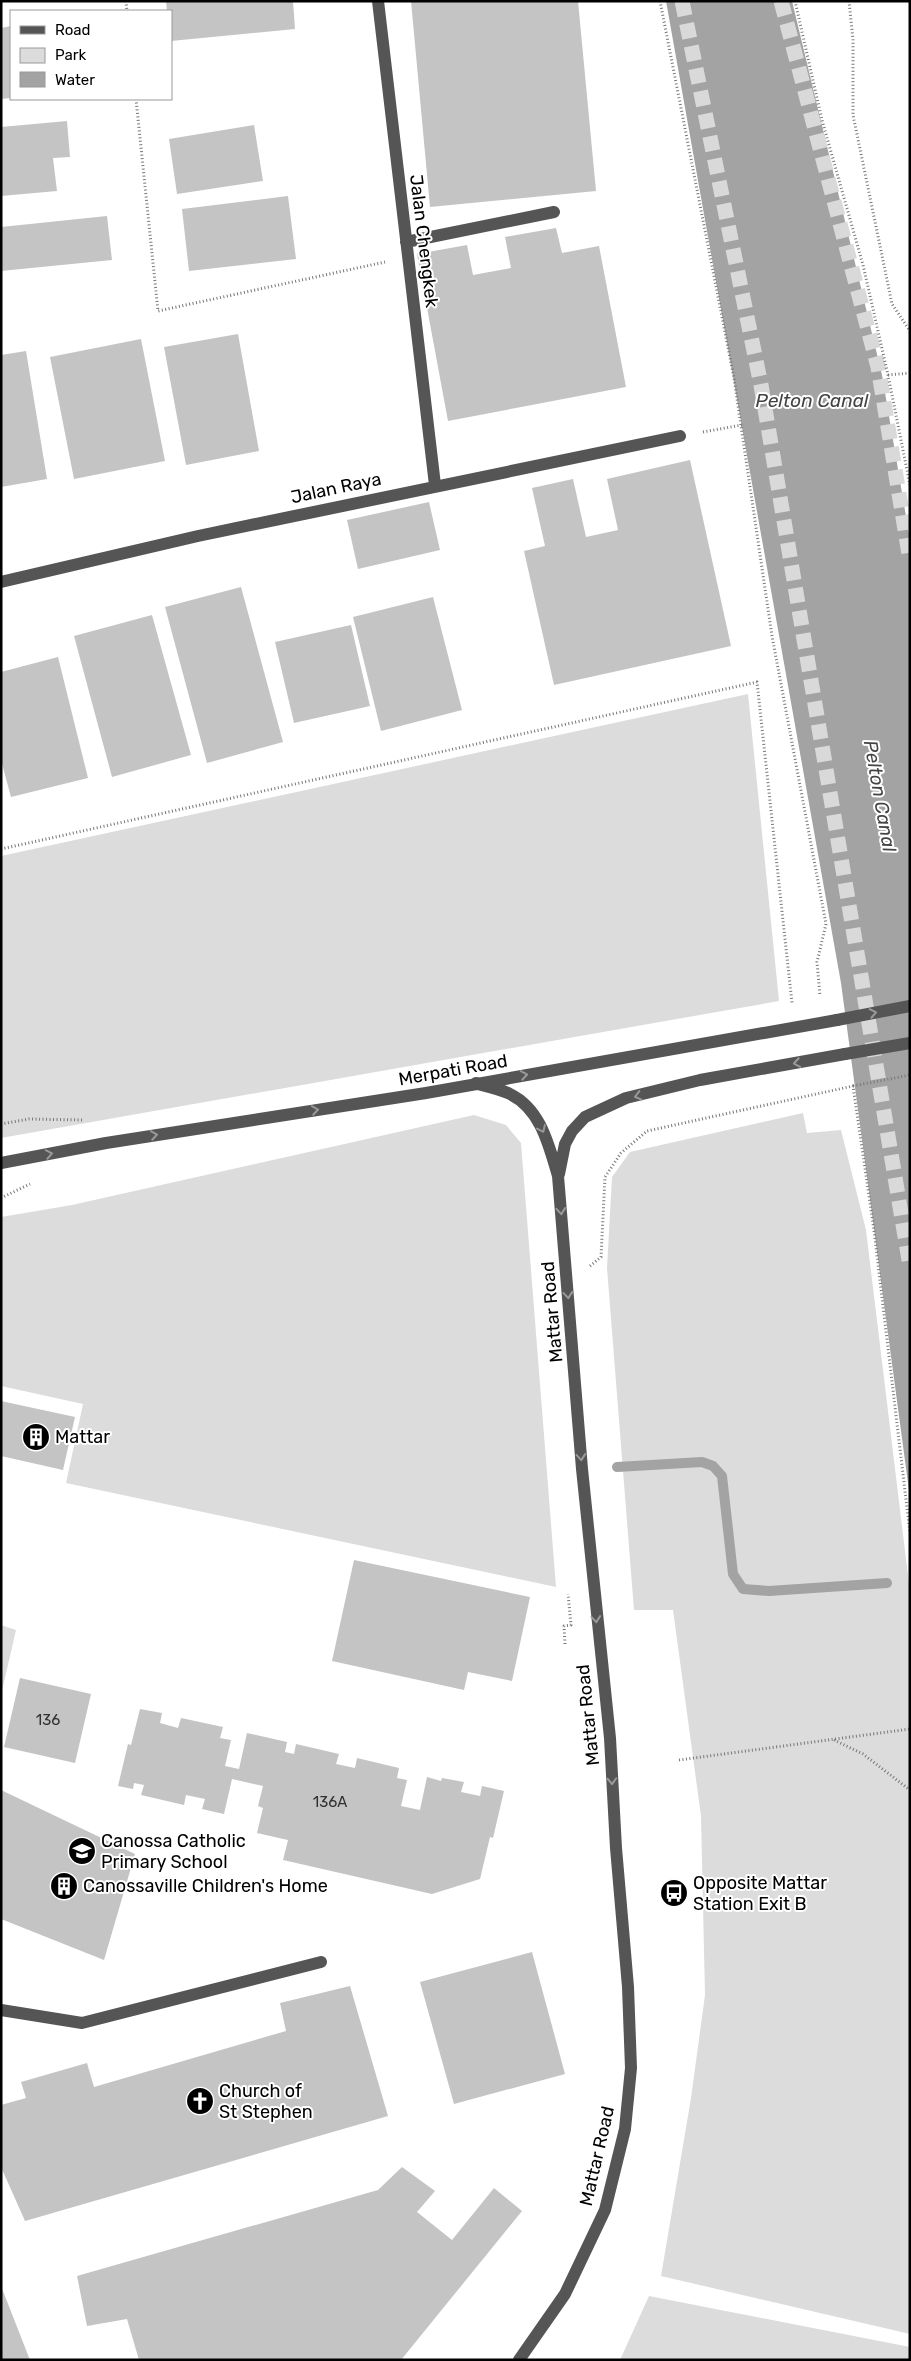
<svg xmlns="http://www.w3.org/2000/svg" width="911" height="2361" viewBox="0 0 911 2361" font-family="Rubik,sans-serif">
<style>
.green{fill:#dcdcdc}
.water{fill:#a3a3a3}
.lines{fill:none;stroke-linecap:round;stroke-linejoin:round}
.stream{stroke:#a3a3a3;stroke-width:10}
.building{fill:#c4c4c4}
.highway-tunnel{stroke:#d9d9d9;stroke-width:15;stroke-dasharray:15 8;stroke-linecap:butt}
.path{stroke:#777;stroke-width:3;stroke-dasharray:1 2.5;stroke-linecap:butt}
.minor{stroke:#555;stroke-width:12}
.path-bridge{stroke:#777;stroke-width:3;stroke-dasharray:1 2.5;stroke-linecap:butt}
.minor-bridge{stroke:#555;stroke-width:12}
.oneway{stroke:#999}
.labels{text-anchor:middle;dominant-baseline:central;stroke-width:4;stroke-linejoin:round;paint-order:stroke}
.number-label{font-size:15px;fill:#313131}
.street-label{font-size:18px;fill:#000;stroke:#fff}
.poi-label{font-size:18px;fill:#000;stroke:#fff;text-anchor:start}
.water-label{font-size:19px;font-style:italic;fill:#444;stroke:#fff}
</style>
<rect width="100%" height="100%" fill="#fff"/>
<path class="green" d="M748,694L779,1001L1,1138V856Z
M803,1113L807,1133L841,1130L866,1230L910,1592V2334L661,2276L691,2098L705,1995L701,1816L673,1610H634L607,1268L612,1177L630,1152Z
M474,1115L506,1125L521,1143L556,1587L66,1483L83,1404L1,1386V1217L72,1205Z
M1,1625L16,1630L1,1695Z
M649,2296L910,2347V2360H620Z"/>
<path class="water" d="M666,1H792L882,375L910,540V1498L841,983Z"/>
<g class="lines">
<path class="stream" d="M617,1467L702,1462L713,1466L722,1476L733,1574L743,1589L769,1591L887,1583"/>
</g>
<path class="building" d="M166,1H293L295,29L171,41V11H167Z
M411,1H578L596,191L430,207Z
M11,26V98L1,99V28Z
M67,121L70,157L53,158L57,191L1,196V127Z
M254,125L263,181L177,194L169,139Z
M288,196L296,259L189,271L182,209Z
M107,216L112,260L1,271V227Z
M556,228L562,253L599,246L626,387L448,421L417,254L467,245L473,275L511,268L505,237Z
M238,334L259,451L186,465L164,347Z
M141,339L165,461L74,479L50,357Z
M26,351L47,479L1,487V355Z
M690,460L731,646L554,685L524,551L545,546L532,488L573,479L586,537L618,530L607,479Z
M429,502L440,550L358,569L347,520Z
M241,587L283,742L207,763L165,607Z
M433,597L462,710L381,731L353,617Z
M152,615L191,755L112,777L74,636Z
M351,625L370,706L294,723L275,642Z
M58,657L88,778L11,797L1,760V672Z
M1,1401L75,1417L63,1470L1,1456Z
M354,1560L530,1597L512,1681L468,1672L464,1690L332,1661Z
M20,1678L91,1694L75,1763L4,1747Z
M140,1709L162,1713L160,1723L178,1728L181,1718L223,1727L220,1738L231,1740L225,1766L239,1769L247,1733L287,1742L285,1752L294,1754L296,1744L339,1754L336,1764L355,1768L357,1758L399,1768L397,1778L407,1780L401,1806L420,1810L427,1777L441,1781L442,1778L464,1782L461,1792L480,1796L482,1786L504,1791L493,1838L490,1837L480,1879L432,1894L283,1860L288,1840L257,1833L263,1808L258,1806L263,1786L232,1779L224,1814L202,1809L205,1799L186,1795L184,1805L141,1795L144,1785L134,1783L133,1789L118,1786L128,1744L131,1745Z
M1,1790L135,1854L104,1960L1,1919Z
M532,1952L565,2074L454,2104L420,1982Z
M350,1986L388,2116L25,2221L1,2167V2105L26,2098L21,2082L87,2063L94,2087L286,2031L280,2003Z
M402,2167L435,2191L417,2212L452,2240L494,2188L522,2211L401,2360H139L127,2319L87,2326L77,2276L378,2190Z
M1,2286L30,2360H1Z"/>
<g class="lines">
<path class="highway-tunnel" d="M682,1L761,385L910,1266
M781,1L878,367L910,560"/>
<path class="path" d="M126,1L127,11
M660,1L734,378L772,636L826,924L817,962L820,996
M795,1L822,120L863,265L888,375L910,485
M849,1L853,40V115L892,304L910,331
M136,99L158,311L385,262
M888,375L910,373
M703,432L742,425
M1,849L757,682L792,1003
M1,1124L29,1119L83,1120
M1,1198L30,1184
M590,1266L601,1257L605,1177L621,1153L647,1131L853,1086L874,1230L910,1533
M565,1644L564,1626L571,1625L568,1594
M834,1740L863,1754L910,1790
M679,1760L910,1729"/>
<path class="minor" d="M378,1L435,485
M406,242L554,212
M1,582L198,536L680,436
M476,1083C487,1087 500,1089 510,1094C541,1109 549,1146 558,1176L582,1469L610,1738L616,1848L628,1987L631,2068L625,2129L605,2210L565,2294L519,2360
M1,1163L106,1143L426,1093L837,1020
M559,1174L565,1144L572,1131L585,1117L626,1098L700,1080L845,1054
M1,2010L82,2023L321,1962"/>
<path class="path-bridge" d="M853,1086L910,1075"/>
<path class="minor-bridge" d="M837,1020L910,1006
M845,1054L910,1043"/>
</g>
<defs><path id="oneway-chevron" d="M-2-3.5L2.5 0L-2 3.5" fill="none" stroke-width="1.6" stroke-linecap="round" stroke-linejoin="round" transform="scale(1.25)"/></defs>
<g class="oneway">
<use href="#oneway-chevron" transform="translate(873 1013) rotate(-11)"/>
<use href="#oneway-chevron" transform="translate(797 1063) rotate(170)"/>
<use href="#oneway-chevron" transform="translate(524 1075) rotate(-10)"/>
<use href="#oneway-chevron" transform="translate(638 1096) rotate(166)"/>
<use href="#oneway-chevron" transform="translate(315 1110) rotate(-9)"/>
<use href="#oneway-chevron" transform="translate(542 1129) rotate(65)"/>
<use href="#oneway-chevron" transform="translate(154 1135) rotate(-9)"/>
<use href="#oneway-chevron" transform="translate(49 1154) rotate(-11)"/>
<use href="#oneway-chevron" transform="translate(561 1211) rotate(85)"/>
<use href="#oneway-chevron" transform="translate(568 1295) rotate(85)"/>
<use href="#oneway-chevron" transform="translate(581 1457) rotate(85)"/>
<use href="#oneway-chevron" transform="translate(596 1619) rotate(85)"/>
<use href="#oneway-chevron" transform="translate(612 1781) rotate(87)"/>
</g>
<defs>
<g id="building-disc" transform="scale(1.4375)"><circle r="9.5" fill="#000" stroke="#fff"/><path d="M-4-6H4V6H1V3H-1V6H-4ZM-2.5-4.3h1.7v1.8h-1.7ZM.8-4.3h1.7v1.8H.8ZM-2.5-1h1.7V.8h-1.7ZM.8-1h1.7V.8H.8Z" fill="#fff"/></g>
<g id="school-disc" transform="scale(1.4375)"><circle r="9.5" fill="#000" stroke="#fff"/><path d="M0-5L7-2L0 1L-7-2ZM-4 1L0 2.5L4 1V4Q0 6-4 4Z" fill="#fff"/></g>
<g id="bus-disc" transform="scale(1.4375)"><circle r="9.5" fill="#000" stroke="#fff"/><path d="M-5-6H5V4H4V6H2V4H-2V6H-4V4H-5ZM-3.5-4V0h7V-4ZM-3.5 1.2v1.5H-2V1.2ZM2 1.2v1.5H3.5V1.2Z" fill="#fff"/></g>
<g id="church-disc" transform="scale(1.4375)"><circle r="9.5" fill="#000" stroke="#fff"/><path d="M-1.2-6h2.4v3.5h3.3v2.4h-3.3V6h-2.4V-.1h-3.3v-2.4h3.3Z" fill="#fff"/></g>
</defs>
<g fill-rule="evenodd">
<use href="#building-disc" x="36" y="1437"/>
<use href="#school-disc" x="82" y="1851"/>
<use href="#building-disc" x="64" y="1886"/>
<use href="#bus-disc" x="674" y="1893"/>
<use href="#church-disc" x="200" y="2101"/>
</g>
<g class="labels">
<g class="number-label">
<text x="48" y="1720">136</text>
<text x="330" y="1802">136A</text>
</g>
<g class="street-label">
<text transform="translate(424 241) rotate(83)">Jalan Chengkek</text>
<text transform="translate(336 488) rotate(-12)">Jalan Raya</text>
<text transform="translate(453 1070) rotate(-10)">Merpati Road</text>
<text transform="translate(552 1312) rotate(-95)">Mattar Road</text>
<text transform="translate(588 1715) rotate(-96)">Mattar Road</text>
<text transform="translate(597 2156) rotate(-77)">Mattar Road</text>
</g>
<g class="poi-label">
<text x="55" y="1437">Mattar</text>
<text x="101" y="1841">Canossa Catholic<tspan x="101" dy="21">Primary School</tspan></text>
<text x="693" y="1883">Opposite Mattar<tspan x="693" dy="21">Station Exit B</tspan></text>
<text x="83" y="1886">Canossaville Children's Home</text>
<text x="219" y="2091">Church of<tspan x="219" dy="21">St Stephen</tspan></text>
</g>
<g class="water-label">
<text x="812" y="400">Pelton Canal</text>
<text transform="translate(880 796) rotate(80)">Pelton Canal</text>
</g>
</g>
<rect width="911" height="2361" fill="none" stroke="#000000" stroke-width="5"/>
<rect x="10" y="10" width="162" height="90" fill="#ffffff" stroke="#999999"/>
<rect x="20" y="26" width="25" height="8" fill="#555555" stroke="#999999"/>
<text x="55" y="35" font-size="15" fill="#000000">Road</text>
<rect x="20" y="48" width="25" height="15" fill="#dcdcdc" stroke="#999999"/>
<text x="55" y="60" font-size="15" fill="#000000">Park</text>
<rect x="20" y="72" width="25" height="15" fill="#a3a3a3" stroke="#999999"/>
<text x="55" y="85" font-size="15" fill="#000000">Water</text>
</svg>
